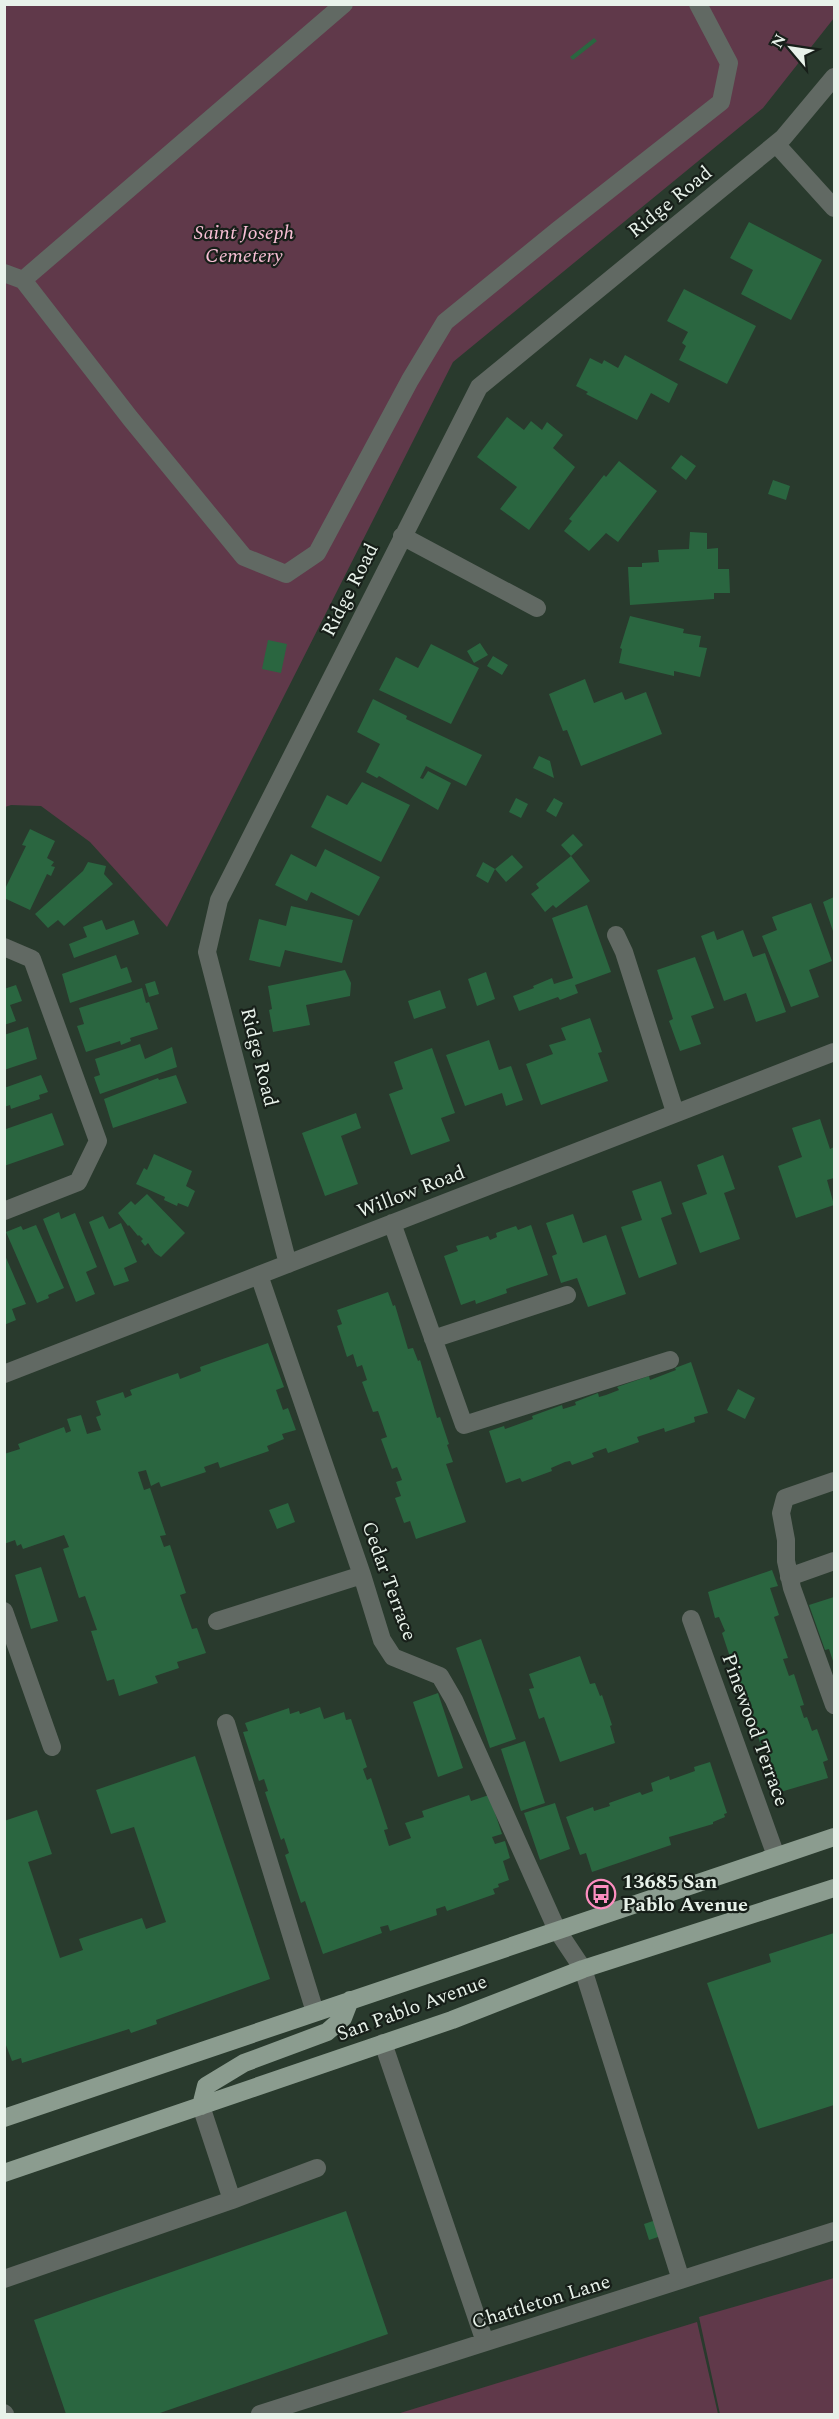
<svg xmlns="http://www.w3.org/2000/svg" width="839" height="2419" viewBox="0 0 839 2419" font-family="Spectral,serif">
<style>
.green{fill:#60394a}
.building{fill:#2a6640}
.lines{fill:none;stroke-linecap:round;stroke-linejoin:round}
.minor{stroke:#616963;stroke-width:18}
.major{stroke:#8b9c8f;stroke-width:18}
.labels{text-anchor:middle;dominant-baseline:central;stroke-width:4.5;stroke-linejoin:round;paint-order:stroke}
.street-label{font-size:20px;fill:#e8f2ea;stroke:#171f19}
.park-label{font-size:20px;font-style:italic;fill:#f9c0d6;stroke:#171f19}
.poi-label{font-size:20px;font-weight:bold;fill:#e8f2ea;stroke:#171f19;text-anchor:start}
</style>
<rect width="100%" height="100%" fill="#293a2d"/>
<path class="green" d="M4,5H834V18L763,108L453,362L167,927L90,842L41,806L11,805L5,807Z
M834,2278V2414H720L699,2317Z
M697,2322L718,2414H397Z"/>
<path class="building" d="M594,38L597,41L573,60L570,57Z
M749,222L822,260L791,320L741,294L753,270L730,258Z
M684,289L756,326L727,384L679,360L686,346L682,343L688,332L667,321Z
M625,355L678,384L669,403L651,393L637,420L586,394L588,392L576,386L590,358L602,364L604,360L618,368Z
M507,417L524,430L531,421L542,430L547,422L563,435L553,448L575,467L529,530L500,509L517,487L477,457Z
M681,455L696,466L686,480L671,468Z
M619,461L657,491L618,542L606,533L589,551L564,531L572,521L569,519L604,475L606,477Z
M773,480L790,486L786,500L768,494Z
M690,532L707,533V549L718,548V569H729L730,593H714V599L630,605L628,567H642V563L659,562L658,550L689,549Z
M630,616L684,629L683,633L701,636L699,647L707,648L700,677L674,671V676L619,663L622,649L620,648Z
M268,640L287,644L281,673L262,669Z
M480,643L488,655L474,663L467,651Z
M431,644L479,668L451,724L379,690L396,657L418,668Z
M493,656L508,665L502,675L487,666Z
M585,679L594,703L622,692L625,700L646,692L662,734L581,766L567,730L563,731L549,694Z
M373,699L407,716L406,719L482,755L466,786L426,766L420,778L423,779L428,771L451,783L438,810L379,776L377,778L366,772L380,744L357,732Z
M539,756L550,761L554,778L533,768Z
M362,782L410,805L381,862L311,827L327,795L347,805Z
M516,798L528,804L521,818L509,812Z
M554,798L563,803L556,817L546,811Z
M30,829L55,841L47,858L54,862L51,866L55,867L51,876L47,874L30,910L4,898V891L26,846L22,845Z
M573,834L583,845L571,856L590,881L556,908L553,905L545,912L531,894L539,888L536,884L571,856L561,845Z
M325,849L380,877L359,916L311,892L307,901L275,885L291,854L316,867Z
M512,855L523,867L506,882L495,869Z
M88,862L106,866L104,874L113,884L64,926L58,920L48,928L35,914L83,871Z
M483,862L495,869L488,883L476,876Z
M834,897V934L823,902Z
M811,903L832,961L809,970L819,997L791,1007L762,936L777,930L772,917Z
M587,905L611,972L575,985L578,993L560,1000L558,997L519,1011L513,996L534,988L533,986L552,978L554,984L573,978L552,918Z
M291,906L353,920L342,963L285,950L280,967L249,960L259,919L286,926Z
M102,920L106,930L134,920L139,934L74,958L69,944L87,937L83,927Z
M743,930L753,957L765,953L786,1012L756,1022L746,993L724,1001L701,936L714,931L717,940Z
M116,955L121,969L127,967L132,982L70,1003L62,974Z
M695,957L714,1008L691,1016L701,1044L680,1051L669,1021L673,1019L657,970Z
M345,970L351,983L350,996L306,1005L310,1025L273,1032L269,1010L272,1009L268,986Z
M486,972L495,999L477,1006L468,979Z
M155,981L159,994L149,997L145,984Z
M16,985L22,1001L10,1005L16,1021L4,1025V989Z
M142,988L146,1003L149,1002L158,1029L130,1038L131,1041L121,1045L120,1041L86,1052L77,1026L84,1024L79,1008Z
M440,990L446,1008L414,1019L408,1001Z
M590,1018L602,1052L598,1053L608,1081L541,1105L526,1064L553,1054L549,1045L566,1040L561,1028Z
M28,1027L37,1059L4,1070V1035Z
M489,1040L499,1070L511,1066L523,1100L506,1106L502,1093L465,1106L446,1055Z
M140,1044L145,1059L172,1047L177,1067L100,1094L94,1077L100,1075L95,1059Z
M432,1048L455,1113L441,1118L450,1141L411,1155L389,1094L403,1089L394,1062Z
M41,1075L48,1092L39,1095L40,1099L11,1109L10,1105L4,1107V1088Z
M176,1075L187,1103L113,1128L104,1099L158,1078L159,1080Z
M52,1113L64,1145L4,1166V1125L6,1129Z
M356,1113L361,1128L341,1136L358,1184L325,1196L302,1133Z
M820,1119L830,1149L834,1147V1178L827,1180L834,1205L796,1218L778,1166L802,1157L792,1128Z
M154,1154L192,1171L186,1186L195,1191L188,1207L178,1203L177,1206L164,1200L165,1197L136,1184L144,1168L147,1170Z
M723,1155L735,1189L724,1193L740,1239L700,1253L682,1203L707,1194L697,1165Z
M661,1181L672,1214L661,1218L677,1264L639,1278L621,1227L642,1220L632,1191Z
M147,1194L185,1233L161,1257L155,1253L148,1243L145,1246L141,1241L143,1239L139,1235L138,1236L129,1225L128,1226L118,1213L131,1201L135,1205Z
M59,1212L61,1219L75,1213L97,1267L86,1272L95,1294L76,1302L43,1219Z
M573,1214L583,1243L606,1235L626,1294L588,1307L577,1278L561,1283L552,1256L557,1254L546,1223Z
M103,1216L109,1229L121,1223L137,1262L124,1268L129,1281L114,1286L89,1222Z
M36,1225L64,1288L48,1295L49,1298L37,1303L6,1232L21,1226L23,1230Z
M531,1225L548,1275L506,1289L507,1293L476,1304L475,1300L461,1305L444,1256L458,1251L456,1246L488,1236L490,1240L497,1237L496,1233L516,1226L518,1230Z
M4,1253L26,1304L12,1309L16,1320L4,1325Z
M388,1292L393,1306L395,1305L408,1349L413,1348L418,1361L420,1360L437,1418L440,1417L449,1444L447,1445L453,1462L446,1464L466,1522L416,1539L410,1521L404,1523L395,1498L401,1496L396,1482L402,1480L397,1467L392,1469L381,1439L387,1437L378,1411L373,1412L362,1382L367,1380L362,1365L357,1367L353,1354L347,1357L337,1326L342,1324L337,1310Z
M268,1343L284,1387L276,1390L283,1410L288,1408L296,1430L282,1434L284,1439L267,1446L269,1451L220,1468L218,1462L204,1467L206,1472L161,1487L159,1482L151,1486L146,1470L138,1472L144,1490L150,1488L166,1535L160,1536L164,1547L170,1545L186,1593L180,1595L192,1629L197,1628L206,1653L177,1662L179,1668L155,1676L158,1683L119,1696L114,1679L107,1681L91,1631L97,1630L85,1596L79,1598L63,1549L69,1547L64,1535L23,1549L21,1544L17,1546L15,1540L4,1544V1454L20,1449L18,1444L64,1427L66,1433L71,1431L67,1419L81,1415L87,1434L101,1430L96,1417L101,1415L96,1401L123,1392L125,1398L132,1395L130,1390L178,1373L180,1379L201,1371L200,1367Z
M691,1362L708,1413L694,1417L695,1422L665,1432L664,1428L637,1437L639,1442L608,1453L606,1448L592,1453L594,1457L572,1465L570,1461L565,1462L551,1468L552,1471L522,1482L520,1478L506,1483L489,1431L504,1426L505,1429L533,1419L532,1416L562,1405L563,1409L576,1405L575,1402L598,1393L599,1397L606,1395L619,1390L617,1387L649,1376L650,1380L676,1370L675,1368Z
M738,1389L755,1398L745,1419L727,1410Z
M288,1503L295,1522L277,1529L269,1510Z
M41,1567L58,1621L31,1629L15,1575Z
M772,1570L778,1586L770,1588L779,1615L774,1617L788,1658L783,1659L789,1676L794,1674L804,1705L800,1706L804,1718L807,1717L812,1731L817,1729L828,1760L823,1762L828,1778L777,1793L771,1776L775,1774L766,1747L762,1749L757,1733L753,1735L747,1719L751,1718L742,1691L737,1693L731,1678L740,1675L736,1662L732,1663L722,1633L725,1631L719,1617L715,1618L708,1592Z
M834,1597V1664L829,1649L825,1650L809,1605Z
M481,1639L516,1739L490,1748L456,1648Z
M580,1656L590,1684L595,1683L600,1696L602,1695L612,1725L610,1726L615,1743L560,1762L544,1717L539,1719L529,1689L534,1688L529,1674Z
M438,1693L463,1768L438,1777L413,1702Z
M320,1707L324,1719L344,1712L346,1720L351,1719L367,1767L363,1769L367,1780L371,1778L388,1829L384,1830L389,1846L411,1838L405,1823L424,1817L422,1811L469,1795L471,1801L489,1795L502,1834L492,1837L495,1844L505,1841L510,1858L503,1861L509,1880L498,1884L499,1887L493,1889L495,1894L447,1911L445,1906L436,1909L437,1915L390,1931L388,1925L380,1927L382,1933L323,1954L305,1901L301,1903L285,1855L289,1853L284,1838L281,1840L265,1792L268,1791L264,1779L259,1781L243,1732L248,1731L245,1723L289,1708L290,1714L299,1711L300,1714Z
M525,1741L545,1803L521,1811L501,1749Z
M195,1756L270,1979L156,2020L157,2024L131,2033L129,2029L22,2063L21,2058L12,2061L4,2040V1821L37,1810L52,1854L28,1862L60,1958L83,1950L79,1939L142,1918L146,1929L166,1922L134,1827L111,1834L96,1790Z
M710,1762L727,1813L724,1814L725,1817L713,1822V1824L669,1837L671,1845L592,1872L586,1853L580,1855L566,1817L593,1807L594,1811L610,1806L609,1803L640,1792L642,1795L653,1791L651,1783L669,1776L670,1780L695,1771L694,1767Z
M555,1803L570,1849L540,1860L524,1813Z
M834,1933V2105L758,2129L707,1983L771,1962L769,1954Z
M346,2211L388,2334L157,2414H66L34,2320Z
M656,2220L661,2236L649,2240L644,2224Z"/>
<g class="lines">
<path class="minor" d="M776,144L834,208
M4,273L23,280L130,418L244,557L286,574L317,553L410,380L445,322L558,230L721,102L729,63L698,4
M23,280L344,4
M402,536L537,608
M616,935L624,952L675,1112
M4,947L32,959L98,1141L78,1182L4,1211
M392,1223L464,1425L670,1360
M288,1264L207,952L219,900L479,387L783,138L834,77
M259,1275L362,1575L382,1640L393,1657L440,1676L454,1700L557,1930L583,1969L681,2280
M433,1339L567,1295
M4,1374L834,1052
M834,1481L785,1498L781,1513L786,1540V1561L792,1588L834,1705
M789,1577L834,1561
M4,1611L52,1747
M691,1619L776,1856
M217,1621L362,1575
M226,1723L315,2012
M383,2043L485,2342
M232,2200L317,2168
M4,2279L232,2200L201,2106
M4,2413L5,2414
M260,2414L834,2231"/>
<path class="major" d="M201,2106L206,2086L244,2063L327,2032L343,2018L350,2000
M4,2118L834,1837
M4,2173L452,2020L583,1969L834,1888"/>
</g>
<defs>
<g id="bus-ring" transform="scale(1.5)"><circle r="9.5" fill="#171f19" stroke="#fd8ec0" stroke-width="1.5"/><path d="M-5-6H5V4H4V6H2V4H-2V6H-4V4H-5ZM-3.5-4V0h7V-4ZM-3.5 1.2v1.5H-2V1.2ZM2 1.2v1.5H3.5V1.2Z" fill="#fd8ec0"/></g>
</defs>
<g fill-rule="evenodd">
<use href="#bus-ring" x="601" y="1894"/>
</g>
<g class="labels">
<g class="street-label">
<text transform="translate(670 202) rotate(-39)">Ridge Road</text>
<text transform="translate(350 590) rotate(-63)">Ridge Road</text>
<text transform="translate(259 1057) rotate(76)">Ridge Road</text>
<text transform="translate(411 1192) rotate(-21)">Willow Road</text>
<text transform="translate(389 1581) rotate(70)">Cedar Terrace</text>
<text transform="translate(755 1730) rotate(70)">Pinewood Terrace</text>
<text transform="translate(412 2008) rotate(-20)">San Pablo Avenue</text>
<text transform="translate(541 2302) rotate(-17)">Chattleton Lane</text>
</g>
<g class="park-label">
<text x="244" y="233">Saint Joseph<tspan x="244" dy="23">Cemetery</tspan></text>
</g>
<g class="poi-label">
<text x="622" y="1882">13685 San<tspan x="622" dy="23">Pablo Avenue</tspan></text>
</g>
</g>
<rect width="839" height="2419" fill="none" stroke="#e8f2ea" stroke-width="12"/>
<g transform="translate(791 48) rotate(299)" stroke="#171f19" stroke-width="4.5" paint-order="stroke">
<path d="M0-4.5L10 22L0 15L-10 22Z" fill="#e8f2ea"/>
<text y="-9" font-size="16" font-weight="bold" text-anchor="middle" fill="#e8f2ea">N</text>
</g>
</svg>
